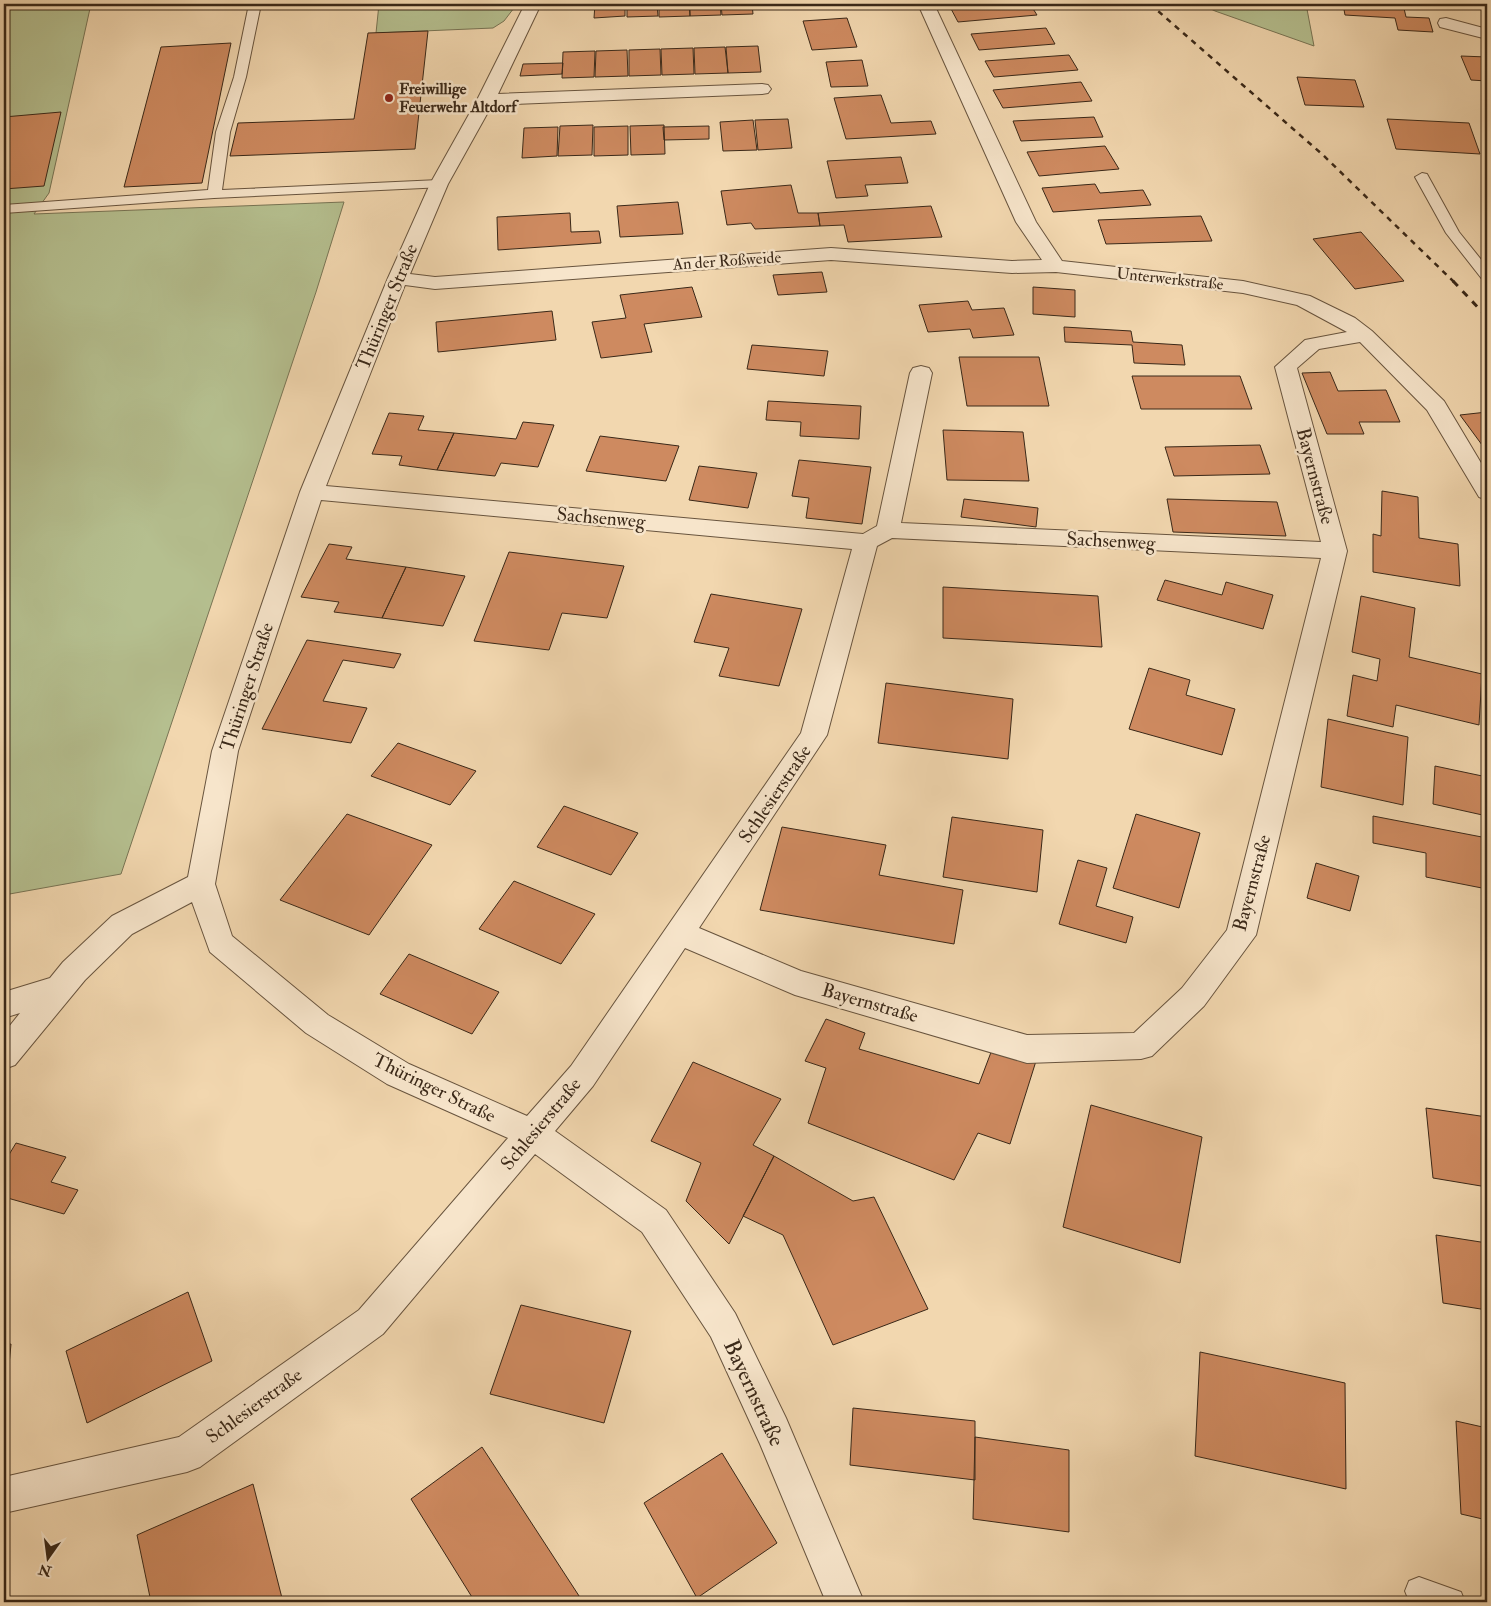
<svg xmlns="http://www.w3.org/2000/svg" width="1491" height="1606" viewBox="0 0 1491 1606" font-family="'IM FELL Double Pica',serif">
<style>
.green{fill:#b5bf8f;stroke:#787454}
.building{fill:#ce8a60;stroke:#3a2818}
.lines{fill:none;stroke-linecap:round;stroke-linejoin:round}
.lane-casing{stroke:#68543e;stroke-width:2}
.street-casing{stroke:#68543e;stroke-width:2}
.lane{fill:#f7e5cb;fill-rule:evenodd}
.street{fill:#f7e5cb;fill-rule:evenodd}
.rail-far1{stroke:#3a2818;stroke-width:2.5;stroke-dasharray:5.5 5.5;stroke-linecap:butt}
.rail{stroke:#3a2818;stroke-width:3;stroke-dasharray:7 7;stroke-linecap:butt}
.poi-dot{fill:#8f2418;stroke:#f7e5cb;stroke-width:2}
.labels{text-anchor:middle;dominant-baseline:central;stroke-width:5;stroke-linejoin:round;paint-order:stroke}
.far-poi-label{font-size:16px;font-weight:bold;fill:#3a2818;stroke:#f7e5cb;text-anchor:start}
.far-street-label{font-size:16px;fill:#3a2818;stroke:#f7e5cb}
.street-label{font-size:19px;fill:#3a2818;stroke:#f7e5cb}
.near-street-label{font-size:22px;fill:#3a2818;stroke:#f7e5cb}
</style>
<rect width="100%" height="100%" fill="#f2d7af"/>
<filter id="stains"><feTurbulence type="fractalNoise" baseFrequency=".004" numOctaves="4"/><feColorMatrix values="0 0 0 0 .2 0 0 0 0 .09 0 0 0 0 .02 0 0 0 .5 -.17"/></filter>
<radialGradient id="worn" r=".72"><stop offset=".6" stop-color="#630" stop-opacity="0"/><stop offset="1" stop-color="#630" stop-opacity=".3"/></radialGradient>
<path class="green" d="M4,4H91L49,193L34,214L344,202L316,292L121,874L4,895Z
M379,4H517L504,21L493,28L376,33Z
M1201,4H1306L1314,46L1215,11Z"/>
<path class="building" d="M595,4H625V16L594,18Z
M627,4H657L658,16L627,17Z
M659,4H689L690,16L659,17Z
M690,4H720L721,15L690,16Z
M721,4H752L753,14L722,15Z
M794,4H848L795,7Z
M966,4H1030L1037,15L958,22L949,5Z
M1343,4H1403L1406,17L1429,18L1433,32L1398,30L1395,18L1345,15Z
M1450,4H1487V7Z
M847,18L857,47L812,50L803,21Z
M1046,28L1055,44L979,50L971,34Z
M428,31L415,149L230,156L238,123L354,119L368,33Z
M231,43L202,183L124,187L161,47Z
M758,46L761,72L728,73L726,47Z
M725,47L728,73L695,74L694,48Z
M693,48L694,74L662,75L661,49Z
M660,49L661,75L629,76V50Z
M627,50L628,76L595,77L596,51Z
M595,51L594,77L562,78L563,52Z
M1069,55L1078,70L994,77L985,61Z
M1461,56L1487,57V81L1471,80Z
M862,60L868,86L831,87L826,62Z
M563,63L562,74L520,76L523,64Z
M1297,77L1355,80L1364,107L1305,105Z
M1081,82L1092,101L1003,108L993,90Z
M881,95L891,123L931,121L936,134L846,139L834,98Z
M61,112L44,186L4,189V117Z
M1094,117L1103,137L1021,141L1013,121Z
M788,119L792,148L758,150L755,120Z
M1387,119L1469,123L1480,154L1396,149Z
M753,120L757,150L723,151L720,122Z
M593,125L592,155L558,156L560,126Z
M664,125L665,154L631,155L630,126Z
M628,126V155L594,156V127Z
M709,126V139L664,140L663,127Z
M558,127L557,156L522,158L524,128Z
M1105,146L1119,169L1039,176L1027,152Z
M901,157L908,183L865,185L868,196L836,198L827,161Z
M1095,184L1100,193L1143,190L1151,205L1053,212L1042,188Z
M791,185L798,213H818L820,226L755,229L751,223L727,225L721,191Z
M678,202L683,234L620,237L617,206Z
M931,206L942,237L848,242L844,225L820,226L818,213Z
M570,213L571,232L599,231L601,243L498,250L497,217Z
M1201,216L1212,241L1106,244L1098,220Z
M1361,232L1404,281L1355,289L1313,239Z
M822,272L827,292L778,295L773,275Z
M692,287L702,317L644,324L652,352L601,358L592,322L626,318L620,295Z
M1033,287L1075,290V317L1033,314Z
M968,301L972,310L1004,308L1014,335L973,338L970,329L928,332L919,305Z
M552,311L556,340L438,352L436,322Z
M1064,327L1131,331L1133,342L1182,345L1185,365L1134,363L1132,345L1065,342Z
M752,345L828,351L824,376L747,369Z
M959,357H1039L1049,406H967Z
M1330,372L1338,391L1386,390L1400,422H1359L1364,434H1327L1302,373Z
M1132,376H1240L1252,409H1141Z
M768,401L861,406L859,439L800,436L801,422L766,420Z
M1487,412V449H1485L1460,415Z
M389,413L424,416L418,430L454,433L437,470L399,465L402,456L372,454Z
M523,422L554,425L538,467L501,463L495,476L437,470L454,433L516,439Z
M943,430L1023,432L1029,481L947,480Z
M600,436L679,446L666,481L586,471Z
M1260,445L1270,474L1174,476L1165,447Z
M799,460L871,467L862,524L806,518L809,498L792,496Z
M699,466L757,473L748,508L689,500Z
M1382,491L1418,497L1419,538L1458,544L1460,586L1373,572V534L1381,536Z
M964,499L1038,508L1036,527L961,517Z
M1167,499L1277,502L1286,536L1173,532Z
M329,544L352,547L346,559L406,567L382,618L334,612L339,602L301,597Z
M509,552L624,566L607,618L562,613L549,650L474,641Z
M406,567L465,576L443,626L382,618Z
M1165,580L1222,595L1226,582L1273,595L1263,629L1157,600Z
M943,587L1098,596L1102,647L943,638Z
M711,594L802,609L779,686L719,676L729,648L694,642Z
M1361,596L1415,608L1409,657L1482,674L1479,725L1396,705L1393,727L1347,716L1353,675L1377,681L1380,659L1352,652Z
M307,640L401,654L394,668L343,660L323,701L367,708L351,743L262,729Z
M1149,668L1190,680L1186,695L1235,709L1222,755L1129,729Z
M886,683L1013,699L1008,759L878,743Z
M1328,719L1408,737L1403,805L1321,787Z
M398,743L476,771L450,805L371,776Z
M1435,766L1487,777V816L1433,804Z
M564,806L638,833L611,875L537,847Z
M347,814L432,845L369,935L280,900Z
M1136,814L1200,833L1179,908L1113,888Z
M1373,816L1487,838V889L1426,877V853L1373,843Z
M952,817L1043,830L1037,892L943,877Z
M782,827L886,845L879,875L963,890L954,944L760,910Z
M1078,860L1107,868L1096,906L1133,917L1126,943L1059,924Z
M1316,863L1359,876L1350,911L1307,898Z
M514,881L595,914L561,964L479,929Z
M409,954L499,992L472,1034L380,994Z
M826,1019L865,1033L859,1049L979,1084L993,1047L1036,1061L1010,1144L978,1133L954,1180L808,1123L826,1068L805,1061Z
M693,1062L781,1099L753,1145L774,1156L729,1244L686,1201L701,1163L651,1141Z
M1091,1105L1202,1137L1180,1263L1063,1227Z
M1426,1108L1487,1117V1187L1433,1178Z
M16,1143L66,1157L51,1182L78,1190L64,1214L4,1197V1163Z
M774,1156L853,1201L874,1197L928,1309L833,1345L783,1235L743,1216Z
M1436,1235L1487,1243V1310L1443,1303Z
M188,1292L212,1361L87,1423L66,1351Z
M521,1305L631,1331L604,1423L490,1394Z
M11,1344L4,1418V1345Z
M1200,1352L1345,1383L1346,1489L1195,1456Z
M853,1408L975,1421V1480L850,1465Z
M1456,1421L1487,1428V1520L1461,1514Z
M975,1437L1069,1450V1532L973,1519Z
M482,1447L583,1602H475L411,1499Z
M722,1453L777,1543L697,1598L644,1503Z
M253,1484L283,1602H151L137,1535Z"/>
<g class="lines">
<g class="lane-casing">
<path id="lane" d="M249,4H261L246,77L230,132L222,190L439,180L446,184L444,187L214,198L4,213V205L208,190L216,132L234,77Z
M1422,173L1427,174L1459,232L1487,267V280L1482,279L1446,233L1415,177Z
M1419,1577L1461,1592L1465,1602L1409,1601L1405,1591L1409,1581Z"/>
</g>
<g class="street-casing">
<path id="street" d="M525,4H541L498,94L762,84L768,85L771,89L768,93L762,94L492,105L448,184L410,274L435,277L831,248L1012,261L1042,260L1016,222L918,4H934L1036,222L1062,261L1243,281L1310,296L1355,318L1372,331L1444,401L1487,473V500L1479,497L1427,410L1360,342L1319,349L1297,368L1347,551L1256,935L1204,1006L1152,1056L1141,1059L1027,1063L795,995L685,948L593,1086L555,1131L666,1210L735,1313L786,1418L864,1602H826L760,1444L711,1337L642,1232L535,1154L383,1334L200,1467L187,1472L4,1513V1477L179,1437L359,1310L508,1138L387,1084L306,1033L210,952L192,902L132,934L85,980L15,1065L4,1069V1033L20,1013L4,1018V992L50,978L63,962L112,916L188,877L212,751L300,492L388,278L430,184L477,100ZM831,260L1012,273L1056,272L1243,293L1297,305L1347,332L1305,340L1275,367L1321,542L901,523L932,373L929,368L921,366L913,368L910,373L877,526L863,534L326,486L405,285L435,289ZM321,500L852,549L801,733L571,1066L527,1116L409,1064L328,1015L232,936L215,884L238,751ZM892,538L1321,558L1227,930L1182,988L1134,1033L1027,1035L801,971L699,928L827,735L877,546Z
M1446,18L1487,29V39L1440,27L1438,23L1440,19Z"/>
</g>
<use href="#lane" class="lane"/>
<use href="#street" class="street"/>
<path class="rail-far1" d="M1150,4L1323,155L1454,282"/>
<path class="rail" d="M1453,281L1487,317"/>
</g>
<circle class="poi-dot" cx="389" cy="98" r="5"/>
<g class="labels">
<g class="far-poi-label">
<text x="399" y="89">Freiwillige<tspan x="399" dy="18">Feuerwehr Altdorf</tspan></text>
</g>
<g class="far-street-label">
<text transform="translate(727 261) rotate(-4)">An der Roßweide</text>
<text transform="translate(1170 279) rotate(6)">Unterwerkstraße</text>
</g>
<g class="street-label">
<text transform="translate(387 307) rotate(-68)">Thüringer Straße</text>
<text transform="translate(1315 476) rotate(75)">Bayernstraße</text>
<text transform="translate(601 518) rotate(5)">Sachsenweg</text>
<text transform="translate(1111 541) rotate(3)">Sachsenweg</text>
<text transform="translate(247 687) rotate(-72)">Thüringer Straße</text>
<text transform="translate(775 794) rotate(-56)">Schlesierstraße</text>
<text transform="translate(1252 883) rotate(-75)">Bayernstraße</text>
<text transform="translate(870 1003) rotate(16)">Bayernstraße</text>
<text transform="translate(434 1088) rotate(26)">Thüringer Straße</text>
<text transform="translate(541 1124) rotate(-50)">Schlesierstraße</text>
<text transform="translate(254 1406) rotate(-36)">Schlesierstraße</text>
</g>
<g class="near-street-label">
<text transform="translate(754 1393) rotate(65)">Bayernstraße</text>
</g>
</g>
<rect width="1491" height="1606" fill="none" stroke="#f2d7af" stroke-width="20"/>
<rect x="5" y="5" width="1481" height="1596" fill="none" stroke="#3a2818" stroke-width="2.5"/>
<rect x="10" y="10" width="1471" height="1586" fill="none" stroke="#3a2818"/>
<g transform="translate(48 1558) rotate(194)" stroke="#f7e5cb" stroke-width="4" paint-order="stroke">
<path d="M0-4L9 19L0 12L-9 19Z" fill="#3a2818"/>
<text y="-8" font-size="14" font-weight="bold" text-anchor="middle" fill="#3a2818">N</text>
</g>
<rect width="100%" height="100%" filter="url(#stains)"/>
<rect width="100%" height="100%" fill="url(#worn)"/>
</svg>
